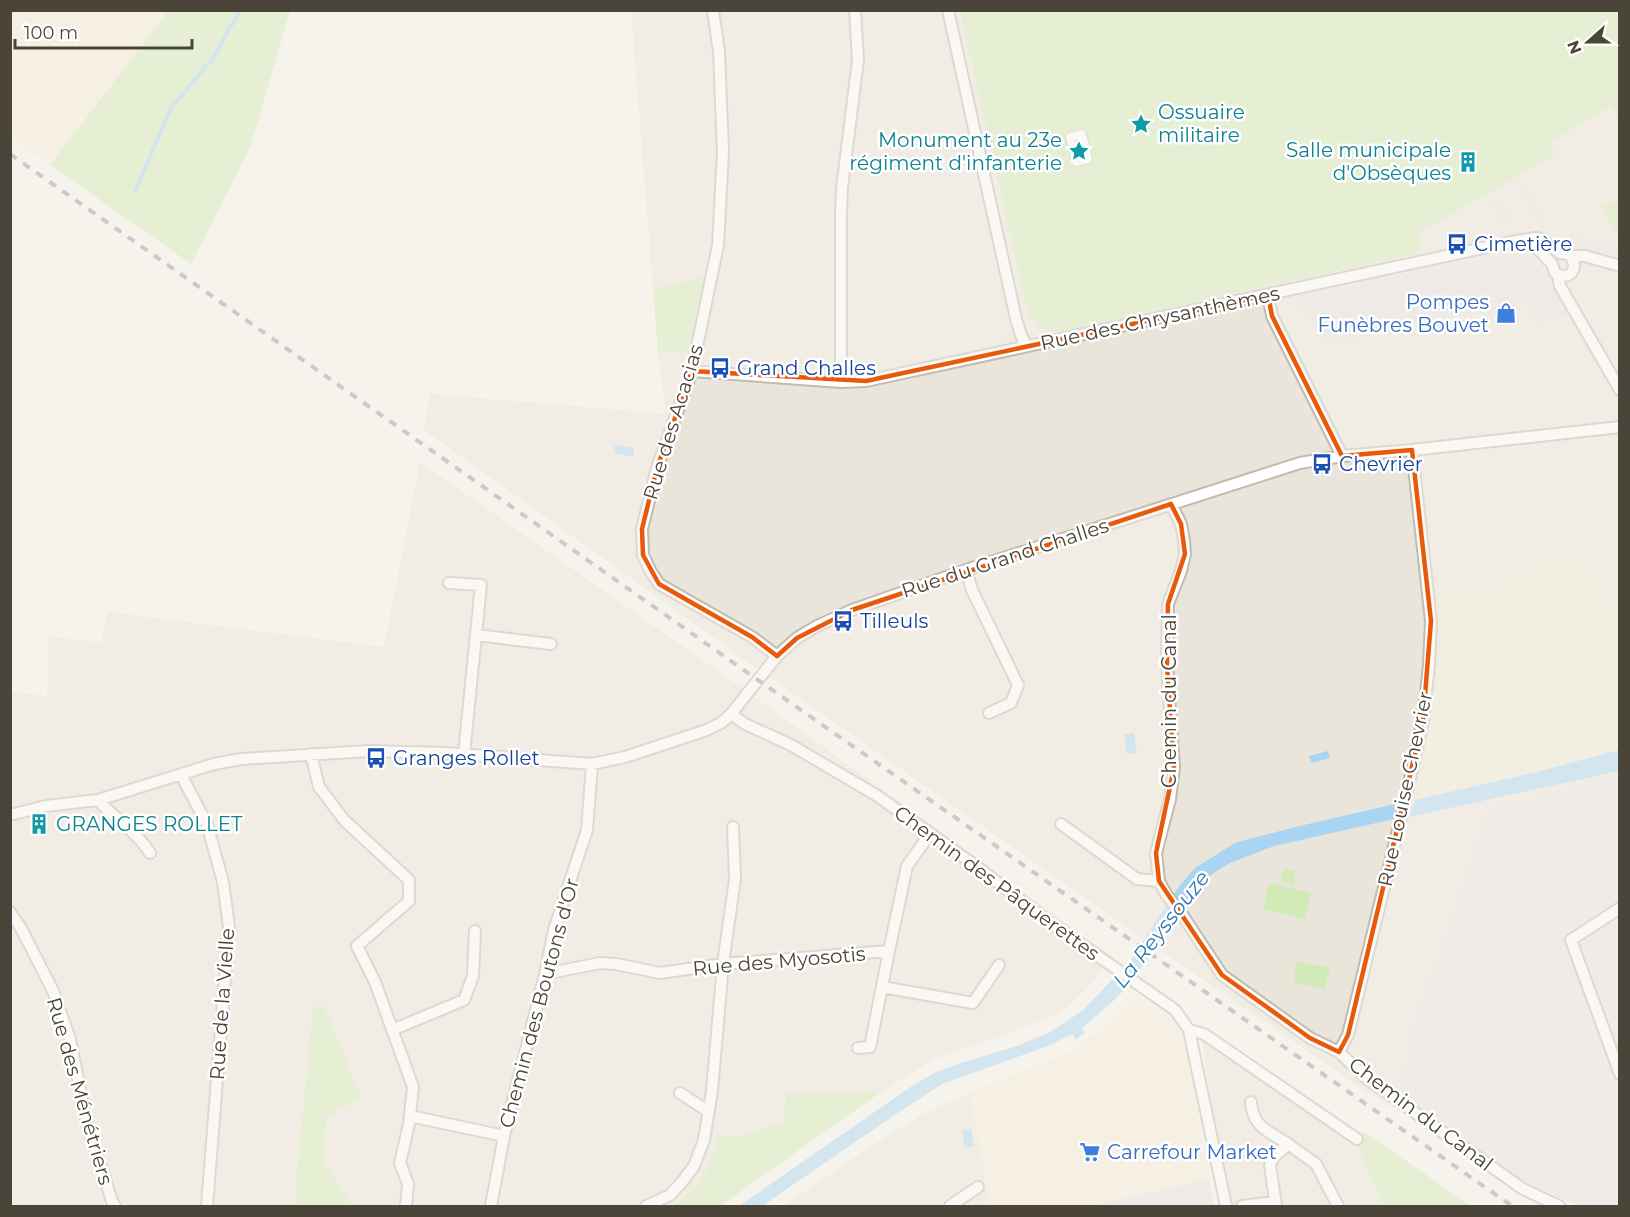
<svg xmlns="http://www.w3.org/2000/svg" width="1630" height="1217" viewBox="0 0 1630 1217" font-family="Montserrat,sans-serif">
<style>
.residential{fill:#eae5da}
.commercial{fill:#f7ead8}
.industrial{fill:#e6e2dd}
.education{fill:#efe8d6}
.green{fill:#d2eab5}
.parking{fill:#e5e3e0}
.water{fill:#a9d4f2}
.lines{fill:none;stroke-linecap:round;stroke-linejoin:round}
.stream{stroke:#a9d4f2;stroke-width:4}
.pedestrian-casing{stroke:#c2bbae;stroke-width:10}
.minor-casing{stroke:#c2bbae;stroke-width:14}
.pedestrian{stroke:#fff;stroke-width:8}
.minor{stroke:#fff;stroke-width:10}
.rail{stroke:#9a9a9a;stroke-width:4;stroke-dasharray:8 8;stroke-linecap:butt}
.marked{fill:none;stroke:#e8590c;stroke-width:4.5;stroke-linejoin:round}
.labels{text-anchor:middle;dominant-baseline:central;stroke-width:5;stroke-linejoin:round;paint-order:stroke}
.culture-label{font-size:20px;fill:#0d838f;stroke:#fff;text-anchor:start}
.transit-label{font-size:20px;fill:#164399;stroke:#fff;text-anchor:start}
.shop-label{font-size:20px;fill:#366cbe;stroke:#fff;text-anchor:end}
.street-label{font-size:20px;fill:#4b4439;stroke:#fff}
.water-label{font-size:21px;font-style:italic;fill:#2e7ab2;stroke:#fff}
</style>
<rect width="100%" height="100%" fill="#f6f3ec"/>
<path class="residential" d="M631,11H1619V772L1554,792L1489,806L1414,1020L1396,1094L1387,1106L1131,930L752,665L424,430L430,394L666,414L658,354L693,350L704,279L653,288Z
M420,462L738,685L1113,957L1085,991L1060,1013L1044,1020L935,1059L881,1092L786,1094L784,1122L740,1137L718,1135L710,1166L690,1192L672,1206H11V692L47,696L49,637L102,642L107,612L384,647Z
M1201,1037L1357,1145L1383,1206H1233L1218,1141Z
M969,1093L991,1206H784L873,1145L922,1115Z"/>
<path class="commercial" d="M11,10L169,11L50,165L11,137Z
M1135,996L1172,1020L1187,1042L1214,1206H991L969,1093L1068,1053L1095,1034Z"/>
<path class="industrial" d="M1619,772V1206H1579L1528,1184L1396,1094L1414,1020L1489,806L1554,792Z"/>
<path class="education" d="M1578,549L1615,615L1619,613V750L1537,772L1415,800L1435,701L1440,647L1438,596L1507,578Z"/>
<path class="green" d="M169,10L290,11L251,145L191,264L50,165Z
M960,11H1619V121L1611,106L1550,142L1556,154L1417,234L1423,247L1409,255L1059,332L1039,329L1028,314Z
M1619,198V237L1601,208Z
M704,278L693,350L658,354L653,288Z
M1283,869L1296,871L1294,884L1281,882Z
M1269,883L1311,893L1305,919L1263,909Z
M1297,961L1330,968L1325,989L1293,982Z
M323,1004L361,1097L326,1117L324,1163L353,1206H296V1186L313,1008Z
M881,1092L720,1206H672L690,1192L710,1166L718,1135L740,1137L784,1122L786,1094Z
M1363,1131L1471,1206H1383L1357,1145V1139Z"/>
<path class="parking" d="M1527,187L1547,220L1541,224L1521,191Z
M1499,198L1511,220L1502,224L1491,202Z
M1579,237L1619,247V260L1577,250Z
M1504,255H1522L1536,265L1570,313L1536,325L1529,301L1325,345L1297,299L1405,274Z
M1209,1178L1214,1206H1087L1123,1199Z"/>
<path class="water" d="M615,445L634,448L633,457L614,453Z
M1134,733L1137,753L1127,754L1124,735Z
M1619,750V771L1409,817L1415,800L1537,772Z
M1328,751L1330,758L1311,763L1309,756Z
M1395,804L1394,819L1274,846L1230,863L1215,872L1198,886L1187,900L1131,983L1110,1004L1082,1028L1085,1033L1076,1039L1072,1034L1048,1046L942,1084L893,1116L762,1206H739L915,1084L936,1072L958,1064L1017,1046L1046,1034L1063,1024L1083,1010L1130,961L1180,885L1195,868L1235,843L1291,828Z
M971,1129L974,1146L965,1148L962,1131Z"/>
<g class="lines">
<path class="stream" d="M135,191L171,108L213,58L240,10"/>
<g class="pedestrian-casing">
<path id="pedestrian" d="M1082,134L1088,159L1076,162L1070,137Z"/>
</g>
<g class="minor-casing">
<path id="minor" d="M713,10L719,52L723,152L718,245L692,371L657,468L642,529L643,555L651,572L659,584L752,637L777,656
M948,10L1016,319L1021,335L1026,346
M1524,241L1539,250L1552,264L1555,273C1569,281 1579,270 1571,256
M1558,275L1560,286L1620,390
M1268,295L1272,316L1342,456
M692,371L841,382L866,381L1511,242L1535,238L1541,239L1560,253L1568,254L1571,256H1585L1620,266
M841,382V214L842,188L858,60L855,10
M1171,504L1181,524L1184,540L1185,554L1181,571L1168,604L1167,665L1174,768L1170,799L1156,853L1159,881L1166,894L1183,916L1222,975L1310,1038L1339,1052L1366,1078L1523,1189L1559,1206
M966,570L972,590L1018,685L1011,703L989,713
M449,583L481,585L464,754
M476,635L551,644
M731,714L745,724L791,745L876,795L980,869L1045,919L1175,1010L1189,1030L1226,1206
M311,754L319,787L345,821L409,880V901L357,946L375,982L413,1087L409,1124L400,1163L408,1184L406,1206
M181,775L207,824L223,882L229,927L207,1206
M98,800C114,818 137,832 150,853
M10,815L46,806L98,800L214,764L241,759L368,751L445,753L592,764L625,757L704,731L721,723L731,714L777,656L797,638L817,626L852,610L966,570L1300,463L1342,456L1412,450L1620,427
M1061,824L1137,879L1159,881
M1620,908L1571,940L1620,1074
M10,912L22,930L53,991L70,1039L87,1124L112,1201L115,1206
M545,974L600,963L616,964L660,973L723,964L889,951L907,866L930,834
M882,987L973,1003L999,965
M392,1030L464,1000L473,976L475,931
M1189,1030L1204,1034L1357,1139
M858,1048L870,1047L889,951
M1339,1052L1348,1035L1406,797L1423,720L1429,665L1431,621L1412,450
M680,1093L709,1112
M1251,1102C1253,1128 1269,1131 1288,1144
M410,1116L504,1136
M491,1206L504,1136L545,974L554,930L587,830L592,764
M646,1206L670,1195L682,1182L694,1166L704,1140L712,1091L723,964L735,879L733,827
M950,1206L978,1187
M1242,1206L1275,1202
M1276,1206L1270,1165L1273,1158L1288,1144L1316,1164L1338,1206"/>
</g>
<use href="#pedestrian" class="pedestrian"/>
<use href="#minor" class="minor"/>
<path class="rail" d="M10,154L758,680L1512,1206"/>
</g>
<path d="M0 0H1630V1217H0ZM1268,295L1272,316L1342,456L1412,450L1431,621L1423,720L1348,1035L1339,1052L1310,1038L1222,975L1159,881L1156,853L1174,768L1167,665L1168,604L1185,554L1181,524L1171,504L852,610L797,638L777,656L752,637L659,584L643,555L642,529L657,468L692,371L866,381Z" fill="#f6f3ec" fill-opacity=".55" fill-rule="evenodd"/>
<path class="marked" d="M1268,295L1272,316L1342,456L1412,450L1431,621L1423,720L1348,1035L1339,1052L1310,1038L1222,975L1159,881L1156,853L1174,768L1167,665L1168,604L1185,554L1181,524L1171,504L852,610L797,638L777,656L752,637L659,584L643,555L642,529L657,468L692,371L866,381Z"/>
<defs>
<g id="sight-bare" transform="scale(1.62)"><path d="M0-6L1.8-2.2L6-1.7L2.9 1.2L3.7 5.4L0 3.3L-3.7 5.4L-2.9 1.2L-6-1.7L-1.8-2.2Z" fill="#0f9aa8" stroke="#fff" stroke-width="2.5" paint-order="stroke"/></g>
<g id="building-bare" transform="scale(1.62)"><path d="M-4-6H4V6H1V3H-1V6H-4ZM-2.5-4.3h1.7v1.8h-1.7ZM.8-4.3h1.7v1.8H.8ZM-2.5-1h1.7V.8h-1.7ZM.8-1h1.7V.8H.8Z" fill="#0f9aa8" stroke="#fff" stroke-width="2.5" paint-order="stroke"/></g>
<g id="bus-bare" transform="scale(1.62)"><path d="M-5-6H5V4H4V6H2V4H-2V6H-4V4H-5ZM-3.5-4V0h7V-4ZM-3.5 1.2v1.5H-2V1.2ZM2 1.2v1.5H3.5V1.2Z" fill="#1a4fb4" stroke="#fff" stroke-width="2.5" paint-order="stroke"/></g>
<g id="shop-bare" transform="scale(1.62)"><path d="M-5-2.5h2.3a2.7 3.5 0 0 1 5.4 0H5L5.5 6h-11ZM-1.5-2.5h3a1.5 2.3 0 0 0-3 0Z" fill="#3f7fe0" stroke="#fff" stroke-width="2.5" paint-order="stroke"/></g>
<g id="supermarket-bare" transform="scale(1.62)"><path d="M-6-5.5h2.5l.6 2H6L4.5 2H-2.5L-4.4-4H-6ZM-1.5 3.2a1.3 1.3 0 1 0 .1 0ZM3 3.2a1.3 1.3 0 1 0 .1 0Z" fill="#3f7fe0" stroke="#fff" stroke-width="2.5" paint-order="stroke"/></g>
</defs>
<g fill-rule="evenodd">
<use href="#sight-bare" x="1141" y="124"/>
<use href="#sight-bare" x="1079" y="151"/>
<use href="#building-bare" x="1468" y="162"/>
<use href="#bus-bare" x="1457" y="244"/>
<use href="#shop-bare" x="1506" y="313"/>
<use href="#bus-bare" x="720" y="368"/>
<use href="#bus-bare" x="1322" y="464"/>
<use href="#bus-bare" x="843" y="621"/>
<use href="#bus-bare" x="376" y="758"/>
<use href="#building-bare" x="39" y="824"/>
<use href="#supermarket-bare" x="1090" y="1152"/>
</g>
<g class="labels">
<g class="culture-label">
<text x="1158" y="112">Ossuaire<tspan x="1158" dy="23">militaire</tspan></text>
<text x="1062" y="140" text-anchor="end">Monument au 23e<tspan x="1062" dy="23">régiment d'infanterie</tspan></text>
<text x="1451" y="150" text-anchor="end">Salle municipale<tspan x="1451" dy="23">d'Obsèques</tspan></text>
<text x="56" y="824">GRANGES ROLLET</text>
</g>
<g class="transit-label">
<text x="1474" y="244">Cimetière</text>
<text x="737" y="368">Grand Challes</text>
<text x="1339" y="464">Chevrier</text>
<text x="860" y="621">Tilleuls</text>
<text x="393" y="758">Granges Rollet</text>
</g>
<g class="shop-label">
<text x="1489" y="302">Pompes<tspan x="1489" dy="23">Funèbres Bouvet</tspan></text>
<text x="1107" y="1152" text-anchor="start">Carrefour Market</text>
</g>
<g class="street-label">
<text transform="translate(1160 318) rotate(-12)">Rue des Chrysanthèmes</text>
<text transform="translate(673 422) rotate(-73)">Rue des Acacias</text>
<text transform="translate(1005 558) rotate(-18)">Rue du Grand Challes</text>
<text transform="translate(1169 701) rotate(-90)">Chemin du Canal</text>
<text transform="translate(1405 789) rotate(-78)">Rue Louise Chevrier</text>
<text transform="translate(997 883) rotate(36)">Chemin des Pâquerettes</text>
<text transform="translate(779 961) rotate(-5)">Rue des Myosotis</text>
<text transform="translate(539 1003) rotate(-75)">Chemin des Boutons d'Or</text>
<text transform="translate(222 1004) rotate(-86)">Rue de la Vielle</text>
<text transform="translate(80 1091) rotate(74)">Rue des Ménétriers</text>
<text transform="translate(1421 1114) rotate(37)">Chemin du Canal</text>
</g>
<g class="water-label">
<text transform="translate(1161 929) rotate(-52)">La Reyssouze</text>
</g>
</g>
<rect width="1630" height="1217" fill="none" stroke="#4b4439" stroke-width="24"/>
<g transform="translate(1588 42) rotate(249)" stroke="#ffffff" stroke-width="4.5" paint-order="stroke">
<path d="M0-4.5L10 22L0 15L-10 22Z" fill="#4b4439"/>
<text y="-9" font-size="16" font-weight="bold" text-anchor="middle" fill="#4b4439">N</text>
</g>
<path d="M15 39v9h177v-9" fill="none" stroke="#4b4439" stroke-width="3"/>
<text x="24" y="39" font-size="18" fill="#4b4439" stroke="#ffffff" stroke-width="4.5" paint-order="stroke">100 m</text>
</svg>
